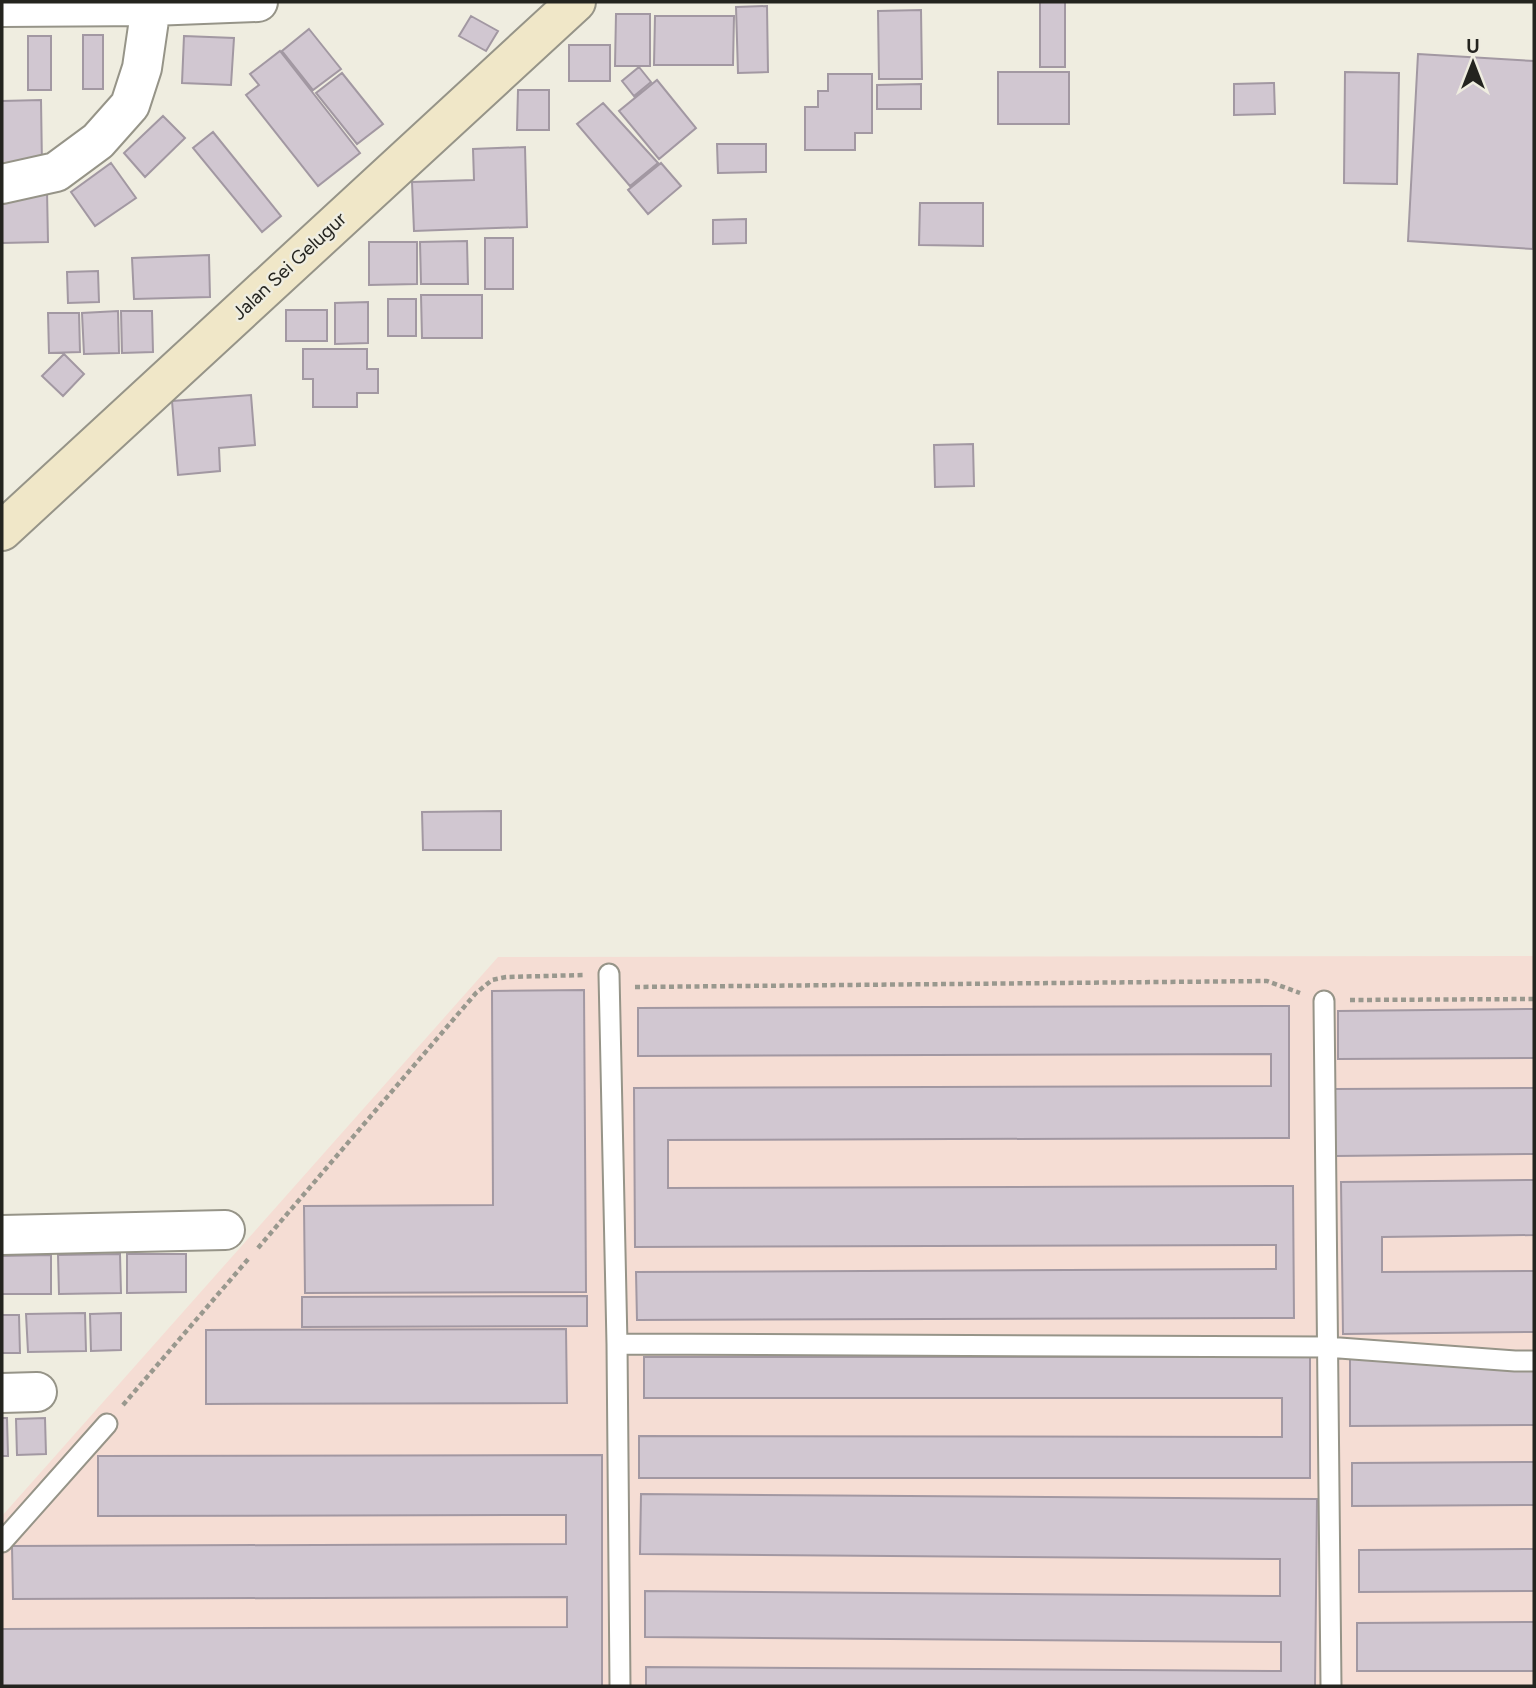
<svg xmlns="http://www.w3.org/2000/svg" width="1536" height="1688" viewBox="0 0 1536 1688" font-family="Figtree,sans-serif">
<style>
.industrial{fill:#f5ddd4}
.building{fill:#d1c7d1;stroke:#a298a2;stroke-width:2}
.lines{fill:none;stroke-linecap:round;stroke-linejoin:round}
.lane-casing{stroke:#969488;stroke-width:23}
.street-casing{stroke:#969488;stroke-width:42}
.secondary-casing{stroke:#969488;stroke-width:42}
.path{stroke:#99988e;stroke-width:4.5;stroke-dasharray:5 3.5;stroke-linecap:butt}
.lane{stroke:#fff;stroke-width:19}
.street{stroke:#fff;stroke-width:38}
.secondary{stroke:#f0e7c8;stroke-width:38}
.labels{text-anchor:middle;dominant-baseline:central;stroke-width:5;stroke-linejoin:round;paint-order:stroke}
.street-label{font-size:19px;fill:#24241f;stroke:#efede0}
</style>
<rect width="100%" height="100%" fill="#efede0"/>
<path class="industrial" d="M1534,956V1686H2V1516L498,957Z"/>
<path class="building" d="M1040,2H1065V67H1040Z
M767,6L768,72L738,73L736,7Z
M921,10L922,79H879L878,11Z
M616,14H650V66H615Z
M471,16L498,31L486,51L459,36Z
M655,16H734L733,65H654Z
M309,29L341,69L313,90L282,51Z
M83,35H103V89H83Z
M28,36H51V90H28Z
M184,36L234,38L231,85L182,83Z
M569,45H610V81H569Z
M280,51L360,153L318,186L246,95L259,85L250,74Z
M1418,54L1534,61L1533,249L1408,241Z
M639,67L651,82L634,96L622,81Z
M998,72H1069V124H998Z
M1345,72L1399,73L1397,184L1344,183Z
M342,73L383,124L357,144L316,93Z
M828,74H872V133H855V150H805V107H818V91H828Z
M657,80L696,128L659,159L619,111Z
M1274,83L1275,114L1234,115V84Z
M921,84V109H877V85Z
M518,90H549V130H517Z
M41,100L42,166L2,167V101Z
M603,103L658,163L630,186L577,124Z
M163,116L185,138L145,177L124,153Z
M213,132L281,216L262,232L193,148Z
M717,144H766V172L718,173Z
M525,147L527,227L414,231L412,182L474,180L473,149Z
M111,163L136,198L95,226L71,192Z
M661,163L681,186L648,214L628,190Z
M47,190L48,242L2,243V191Z
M920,203H983V246L919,245Z
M746,219V243L713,244V220Z
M485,238H513V289H485Z
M467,241L468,284H421L420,242Z
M369,242H417V284L369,285Z
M209,255L210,297L134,299L132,258Z
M98,271L99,302L68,303L67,272Z
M421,295H482V338H422Z
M388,299H416V336H388Z
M368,302V343L335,344V303Z
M286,310H327V341H286Z
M118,311L119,353L84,354L82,313Z
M121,311H152L153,352L122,353Z
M48,313H79L80,352L49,353Z
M303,349H367V369H378V393H357V407H313V379H303Z
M64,354L84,374L63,396L42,376Z
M251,395L255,445L219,448L220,471L178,475L172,401Z
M973,444L974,486L935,487L934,445Z
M501,811V850H423L422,812Z
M584,990L586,1292L305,1293L304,1206L493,1205L492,991Z
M1289,1006V1138L668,1140V1188L1293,1186L1294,1318L637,1320L636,1272L1276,1269V1245L635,1247L634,1088L1271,1086V1054L638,1056V1008Z
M1534,1009V1058L1338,1059V1011Z
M1534,1088V1154L1335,1156V1089Z
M1534,1180V1235L1382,1237V1272L1534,1271V1332L1343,1334L1341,1182Z
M120,1254L121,1293L59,1294L58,1255Z
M127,1254H186V1292L127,1293Z
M51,1255V1294H2V1256Z
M587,1296V1326L302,1327V1297Z
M85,1313L86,1351L28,1352L26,1314Z
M121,1313V1350L91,1351L90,1314Z
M2,1315H19L20,1353H2Z
M566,1329L567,1403L206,1404V1330Z
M644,1357H1310V1478H639V1436L1282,1437V1398H644Z
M1534,1357V1425L1350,1426V1358Z
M2,1418H7L8,1456H2Z
M45,1418L46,1454L17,1455L16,1419Z
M602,1455V1686H2V1629L567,1627V1597L13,1599L12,1546L566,1544V1515L98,1516V1456Z
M1534,1462V1505L1352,1506V1463Z
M641,1494L1317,1499L1315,1686H646V1667L1281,1671V1642L645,1637V1591L1280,1596V1559L640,1554Z
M1534,1549V1591L1359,1592V1550Z
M1534,1622V1671H1357V1623Z"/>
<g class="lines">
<g class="lane-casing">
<path id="lane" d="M609,974L617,1344L620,1686
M1324,1001L1331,1686
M617,1344L1326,1347L1515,1361H1534
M2,1542L107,1424"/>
</g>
<g class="street-casing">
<path id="street" d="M2,7L151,6L258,2
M2,184L56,172L98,141L130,105L142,68L151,6
M2,1235L225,1230
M2,1393L37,1392"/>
</g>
<g class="secondary-casing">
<path id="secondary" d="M2,531L576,2"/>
</g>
<path class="path" d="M635,987L1267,981L1300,993
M1350,1000L1534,999
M258,1248L476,993L492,980L506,977L585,975
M123,1405L250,1257"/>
<use href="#lane" class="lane"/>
<use href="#street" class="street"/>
<use href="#secondary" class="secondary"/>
</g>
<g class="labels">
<g class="street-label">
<text transform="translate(289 266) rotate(-43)">Jalan Sei Gelugur</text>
</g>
</g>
<rect width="1536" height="1688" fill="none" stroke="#24241f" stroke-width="7"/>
<g transform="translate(1473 63)" stroke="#efede0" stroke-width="5" paint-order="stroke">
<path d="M0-5L12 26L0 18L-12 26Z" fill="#24241f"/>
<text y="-10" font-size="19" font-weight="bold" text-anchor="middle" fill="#24241f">U</text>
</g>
</svg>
